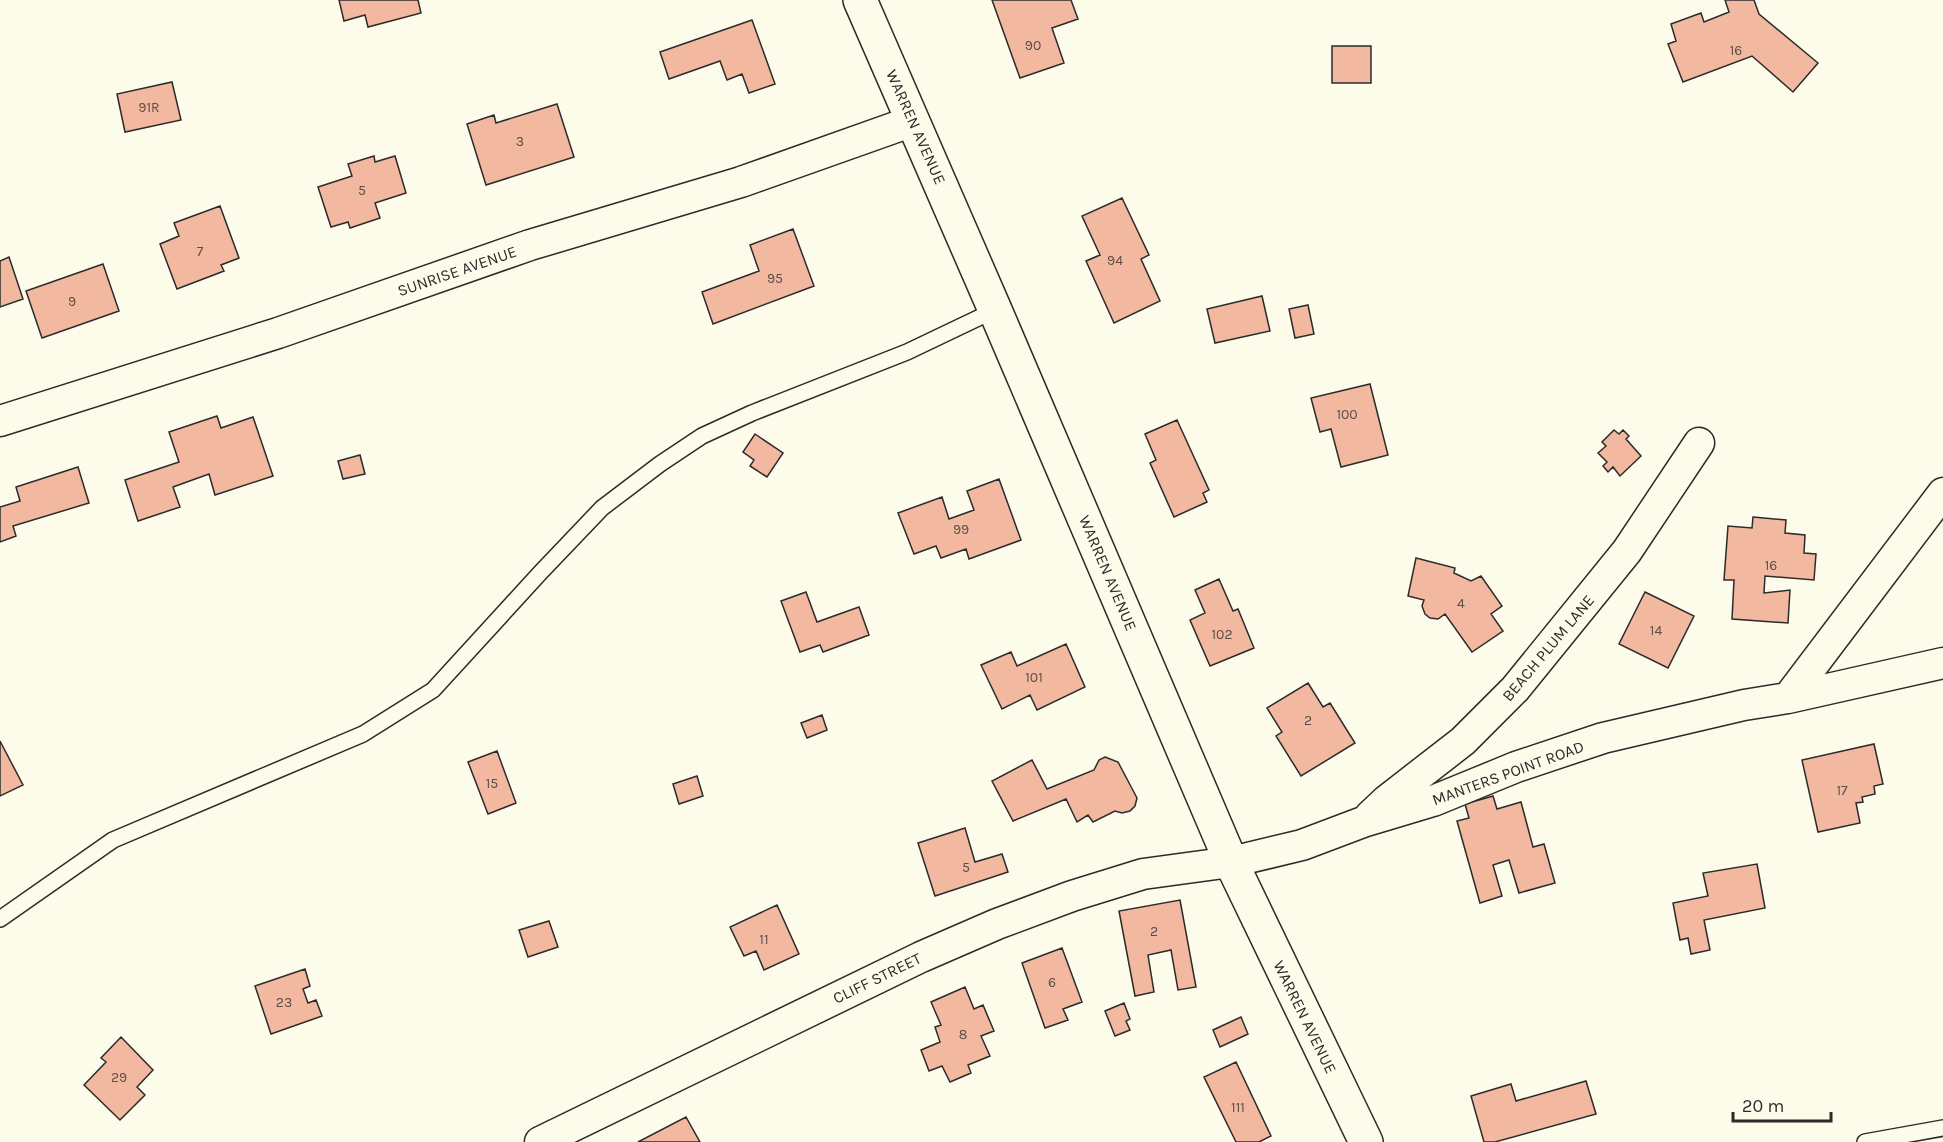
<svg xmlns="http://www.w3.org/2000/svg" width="1943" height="1142" viewBox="0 0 1943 1142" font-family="Karla,sans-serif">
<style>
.building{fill:#f2b8a0;stroke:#2b2b2b;stroke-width:1.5}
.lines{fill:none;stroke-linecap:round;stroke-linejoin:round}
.service-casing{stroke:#2b2b2b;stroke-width:18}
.minor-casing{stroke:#2b2b2b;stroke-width:33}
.primary-casing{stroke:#2b2b2b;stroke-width:36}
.service{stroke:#fdfbea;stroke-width:15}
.minor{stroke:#fdfbea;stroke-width:30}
.primary{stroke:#fdfbea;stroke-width:33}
.labels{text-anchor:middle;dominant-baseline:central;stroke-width:4.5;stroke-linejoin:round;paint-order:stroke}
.number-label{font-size:14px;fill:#5d4e48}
.street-label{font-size:16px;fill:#2b2b2b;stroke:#fdfbea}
</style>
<rect width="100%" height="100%" fill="#fdfbea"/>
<path class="building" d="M339,0H418L421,13L368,27L365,15L344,21Z
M992,0H1071L1078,19L1052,28L1064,63L1020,78Z
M1725,0H1754L1759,14L1818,63L1793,92L1752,56L1683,82L1668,44L1676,41L1671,24L1701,13L1704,22L1729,12Z
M752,20L775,84L749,93L742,74L727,80L720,61L669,79L660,52Z
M1332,46H1371V83H1332Z
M172,82L181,120L125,132L117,94Z
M557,104L574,157L486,185L467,124L494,115L496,123Z
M374,156L375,162L395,156L406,193L375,203L380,218L350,228L348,222L331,227L318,187L352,176L348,164Z
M1122,198L1149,255L1141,259L1160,301L1114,323L1086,261L1100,255L1082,216Z
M220,206L239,258L221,265L224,271L177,289L160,244L179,236L174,223Z
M793,229L814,286L713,324L702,292L759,271L750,245Z
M9,257L23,299L0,307V261Z
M103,264L119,311L42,338L26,291Z
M1262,296L1270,331L1215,343L1207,309Z
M1308,305L1314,334L1295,338L1289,309Z
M1370,384L1388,455L1341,467L1331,429L1320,432L1311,398Z
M217,416L221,428L253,417L273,476L215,495L209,474L173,487L180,507L138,521L125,480L179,462L169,432Z
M1177,420L1209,490L1203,493L1207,502L1174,517L1150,463L1156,460L1145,434Z
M1614,430L1619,434L1623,430L1629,436L1626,439L1641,456L1620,476L1613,467L1608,472L1603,466L1607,462L1598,453L1606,446L1602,442Z
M755,434L783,453L767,477L750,466L754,460L743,452Z
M360,455L365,474L343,479L338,461Z
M78,467L89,503L13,526L16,536L0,542V507L20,501L16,487Z
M999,479L1021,540L969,559L966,549L941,558L936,546L914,554L898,513L942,497L949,519L974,510L967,491Z
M1753,517L1786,520L1785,533L1805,535L1804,553L1816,554L1814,580L1765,576L1764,593L1790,590L1788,623L1732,619L1734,580H1724L1728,526L1752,528Z
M1416,558L1455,568L1454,573L1471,581L1481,576L1502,606L1491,614L1503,631L1472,652L1445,614L1438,619L1430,618L1425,614L1422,606L1424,600L1408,596Z
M1219,579L1233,611L1238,609L1254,648L1210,666L1190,620L1205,613L1195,590Z
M806,592L817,622L859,607L869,635L823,652L820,645L800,652L781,601Z
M1645,592L1694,616L1668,668L1619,644Z
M1066,644L1085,687L1037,710L1030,695L1002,709L981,665L1011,652L1017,666Z
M1308,683L1323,707L1330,703L1355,743L1301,776L1276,736L1282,732L1267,708Z
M822,715L827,730L807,738L801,723Z
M0,741L23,785L0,796Z
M1874,744L1883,784L1874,786L1875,794L1862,797L1863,802L1856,803L1860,823L1818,832L1802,760Z
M497,751L516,803L488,814L468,762Z
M1105,757L1118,762L1137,798L1135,806L1130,811L1122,813L1115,811L1093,822L1088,815L1077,822L1066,799L1013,821L992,781L1032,760L1047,789L1094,770L1099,760Z
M697,776L703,796L679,804L673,784Z
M1493,796L1497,809L1521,802L1533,847L1544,844L1555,883L1519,893L1509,860L1493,865L1502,896L1480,903L1457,821L1469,818L1465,804Z
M965,828L975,862L1002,854L1008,872L935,896L918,843Z
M1757,864L1765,908L1704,920L1710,950L1691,954L1688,938L1680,940L1673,903L1708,896L1703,873Z
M1180,900L1196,987L1178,990L1171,950L1148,955L1154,992L1135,996L1119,911Z
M777,905L799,954L764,970L756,951L744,956L730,927Z
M549,921L558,947L528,957L519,930Z
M1062,948L1082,1002L1063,1009L1068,1020L1045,1028L1022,963Z
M305,969L310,986L303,989L308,1003L316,1000L322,1016L271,1034L255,986Z
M965,987L974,1009L983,1005L994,1031L981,1036L990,1056L968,1065L971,1073L950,1082L942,1066L929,1071L921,1050L940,1042L935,1027L941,1025L931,1002Z
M1124,1003L1130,1019L1126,1021L1130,1030L1115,1036L1105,1011Z
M1241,1017L1248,1034L1220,1047L1213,1030Z
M121,1037L153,1070L137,1087L145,1095L120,1120L84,1085L106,1062L101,1058Z
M1236,1062L1271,1136L1259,1142H1236L1204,1077Z
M1586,1081L1596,1114L1495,1142H1484L1471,1096L1511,1084L1516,1101Z
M686,1117L700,1142H638Z"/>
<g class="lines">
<g class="service-casing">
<path id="service" d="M0,919L113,840L363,734L433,690L540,573L602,508L660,464L702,436L752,413L907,352L995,310
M1865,1142L1943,1128"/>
</g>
<g class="minor-casing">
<path id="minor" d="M0,421L278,333L530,245L741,182L913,121
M1943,493L1788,698L1943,663
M1370,816L1387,800L1463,741L1515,689L1627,551L1699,443
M540,1142L921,957L997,924L1072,896L1143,874L1231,862L1302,845L1363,822L1433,801L1516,767L1603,738L1744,705L1788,698"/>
</g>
<g class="primary-casing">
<path id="primary" d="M860,0L995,310L1231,862L1366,1142"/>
</g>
<use href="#service" class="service"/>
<use href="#minor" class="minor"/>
<use href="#primary" class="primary"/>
</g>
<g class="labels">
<g class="number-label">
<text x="1033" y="45">90</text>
<text x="1736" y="50">16</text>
<text x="149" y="107">91R</text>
<text x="520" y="141">3</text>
<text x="362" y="190">5</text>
<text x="200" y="251">7</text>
<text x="1115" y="260">94</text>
<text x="775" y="278">95</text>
<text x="72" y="301">9</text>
<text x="1347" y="414">100</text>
<text x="961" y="529">99</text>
<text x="1771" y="565">16</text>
<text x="1461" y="603">4</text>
<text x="1656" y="630">14</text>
<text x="1222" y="634">102</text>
<text x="1034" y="677">101</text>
<text x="1308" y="720">2</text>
<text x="492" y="783">15</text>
<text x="1842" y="790">17</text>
<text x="966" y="867">5</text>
<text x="1154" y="931">2</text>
<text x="764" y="939">11</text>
<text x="1052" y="982">6</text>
<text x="284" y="1002">23</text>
<text x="963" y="1034">8</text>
<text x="119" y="1077">29</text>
<text x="1238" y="1107">111</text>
</g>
<g class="street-label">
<text transform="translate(916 127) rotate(66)">WARREN AVENUE</text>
<text transform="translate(457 271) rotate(-19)">SUNRISE AVENUE</text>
<text transform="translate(1108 573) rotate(67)">WARREN AVENUE</text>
<text transform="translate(1548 648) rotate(-50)">BEACH PLUM LANE</text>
<text transform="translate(1508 773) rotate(-20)">MANTERS POINT ROAD</text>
<text transform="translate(877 978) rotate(-26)">CLIFF STREET</text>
<text transform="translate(1305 1017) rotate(64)">WARREN AVENUE</text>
</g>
</g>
<path d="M1733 1112v9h98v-9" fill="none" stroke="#2b2b2b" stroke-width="3"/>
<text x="1742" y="1112" font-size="18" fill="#2b2b2b" stroke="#fdfbea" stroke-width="4.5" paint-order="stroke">20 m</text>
</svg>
